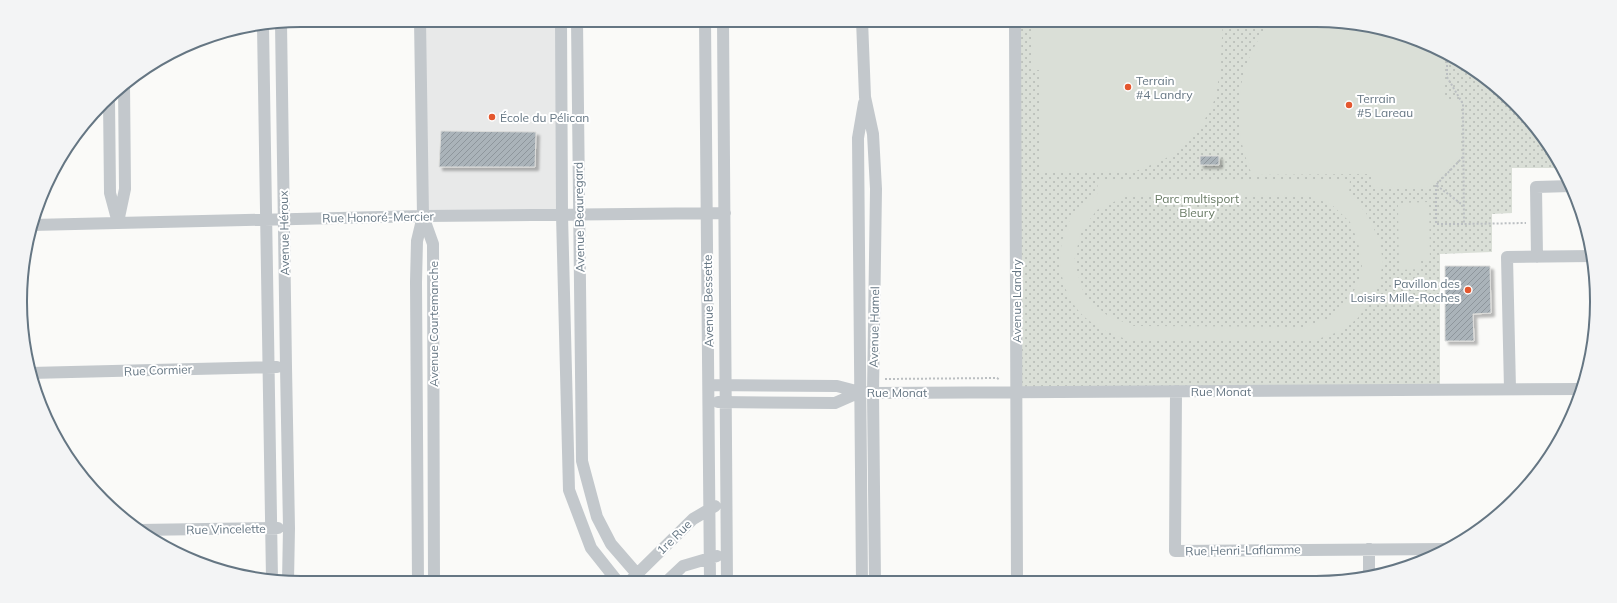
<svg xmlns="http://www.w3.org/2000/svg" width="1617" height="603" viewBox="0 0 1617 603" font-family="Mulish,sans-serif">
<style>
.built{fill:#e8e9e9}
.grass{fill:url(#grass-dots)}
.garden{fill:#dadfd7;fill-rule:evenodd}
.building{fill:url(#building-hatch);stroke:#dcdcda;filter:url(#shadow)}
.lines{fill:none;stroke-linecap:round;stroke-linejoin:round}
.path{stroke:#bbbfc2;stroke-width:2;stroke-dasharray:2 2;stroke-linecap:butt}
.minor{stroke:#c3c8cc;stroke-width:12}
.poi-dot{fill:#e4572e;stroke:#fff;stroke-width:1.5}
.labels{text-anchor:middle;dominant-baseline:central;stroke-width:4;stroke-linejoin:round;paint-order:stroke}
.poi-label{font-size:12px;fill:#657683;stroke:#fff;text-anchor:start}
.park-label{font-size:12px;fill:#687a64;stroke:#fff}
.street-label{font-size:12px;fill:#657683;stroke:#fff}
.rim{fill:none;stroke:#657683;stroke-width:2}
</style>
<defs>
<pattern id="grass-dots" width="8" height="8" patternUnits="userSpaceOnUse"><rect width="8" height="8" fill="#dadfd7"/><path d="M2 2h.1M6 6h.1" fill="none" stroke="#b4b9b4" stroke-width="1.8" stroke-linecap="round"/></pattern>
<pattern id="building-hatch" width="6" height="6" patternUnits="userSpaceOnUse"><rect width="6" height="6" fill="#aab3b9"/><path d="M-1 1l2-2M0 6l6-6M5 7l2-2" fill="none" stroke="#8e969c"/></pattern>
<filter id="shadow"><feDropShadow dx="3.5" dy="3.5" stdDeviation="1" flood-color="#0004"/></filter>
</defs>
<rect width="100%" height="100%" fill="#fafaf8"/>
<path class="built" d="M420,20H563L562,215L423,216Z"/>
<path class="grass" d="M1010,20H1315L1389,30L1440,49L1487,78L1527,116L1559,161L1562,168H1512V213L1492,214V252L1440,254V387L1014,391Z"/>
<path class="garden" d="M1033,20H1223L1220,73L1214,101L1201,127L1182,148L1163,160L1136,171H1040V70H1033Z
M1273,20H1316L1389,30L1444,52L1445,100H1459V156L1429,187L1372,188V174L1252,175C1247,161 1241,146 1240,131C1235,91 1246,50 1273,20Z
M1098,179H1350L1349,194L1366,213L1379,239L1383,262L1379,283L1371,301L1357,319L1341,331L1312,341H1131C1115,335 1100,330 1087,319C1054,292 1051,236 1081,205C1085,201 1092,198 1097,195ZM1304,195L1331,204L1350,222L1358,242L1362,266L1359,282L1349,299L1332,317L1304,327L1134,326L1108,316L1085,297L1074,262L1081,231L1097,210L1124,197Z
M1429,202L1430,260H1421V269L1399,270L1398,203Z"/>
<path class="building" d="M441,131L536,132L535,167H439Z
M1200,156H1219V165H1200Z
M1445,266H1490L1491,313L1473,314L1474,341H1445Z"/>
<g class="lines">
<path class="path" d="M1447,53V77L1463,104L1464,224L1526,223
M1463,157L1436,185L1464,206
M1436,185V224H1464
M885,379L997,378L1000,380"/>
<path class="minor" d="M561,20L562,215L569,490L591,548L618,582
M577,20L582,461L597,517L611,544L644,582
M705,20L710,582
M723,20L727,582
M862,20L865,97L873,134L876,189L873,393L875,582
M1015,20L1017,581
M281,23L286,367L289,528L288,581
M263,26L272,579
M109,99L110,193L117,219
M423,216L433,244L434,583
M118,222L125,189L124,84
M32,225L423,216L725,213
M1537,257L1536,187L1571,186
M30,373L277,367
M709,385L837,386L860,392L873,393L1581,389
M1510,389L1507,257L1593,256
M1176,391L1175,551L1448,549
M718,402L835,403L860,392
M138,530L278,528
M1369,576V549
M629,582L693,519L715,506
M666,582L683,566L717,556
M862,582L858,138L864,103
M418,583L416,282L417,241L423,216L420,20"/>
</g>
<g class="poi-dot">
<circle cx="1128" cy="87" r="4"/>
<circle cx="1349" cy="105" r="4"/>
<circle cx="492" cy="117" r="4"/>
<circle cx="1468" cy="290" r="4"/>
</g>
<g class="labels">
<g class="poi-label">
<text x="1136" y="80">Terrain<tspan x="1136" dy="14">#4 Landry</tspan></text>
<text x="1357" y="98">Terrain<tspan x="1357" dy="14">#5 Lareau</tspan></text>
<text x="500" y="117">École du Pélican</text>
<text x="1460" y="283" text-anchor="end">Pavillon des<tspan x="1460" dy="14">Loisirs Mille-Roches</tspan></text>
</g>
<g class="park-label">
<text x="1197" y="198">Parc multisport<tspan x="1197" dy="14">Bleury</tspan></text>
</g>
<g class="street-label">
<text transform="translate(378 217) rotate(-1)">Rue Honoré-Mercier</text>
<text transform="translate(579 217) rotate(-91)">Avenue Beauregard</text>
<text transform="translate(284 233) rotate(-91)">Avenue Héroux</text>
<text transform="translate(708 301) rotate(-91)">Avenue Bessette</text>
<text transform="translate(1016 301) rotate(-90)">Avenue Landry</text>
<text transform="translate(433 324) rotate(-90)">Avenue Courtemanche</text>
<text transform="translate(874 327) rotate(-89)">Avenue Hamel</text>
<text transform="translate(158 370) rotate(-2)">Rue Cormier</text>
<text x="1221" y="391">Rue Monat</text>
<text x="897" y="392">Rue Monat</text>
<text transform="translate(226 529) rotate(-1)">Rue Vincelette</text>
<text transform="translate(674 537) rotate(-45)">1re Rue</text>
<text transform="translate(1243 550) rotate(-1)">Rue Henri-Laflamme</text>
</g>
</g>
<path d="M0 0H1617V603H0ZM301 27H1316A274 274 0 0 1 1590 301V302A274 274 0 0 1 1316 576H301A274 274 0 0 1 27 302V301A274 274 0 0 1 301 27Z" fill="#f3f4f5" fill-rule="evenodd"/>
<path class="rim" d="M301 27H1316A274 274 0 0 1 1590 301V302A274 274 0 0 1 1316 576H301A274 274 0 0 1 27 302V301A274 274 0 0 1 301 27Z"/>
</svg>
